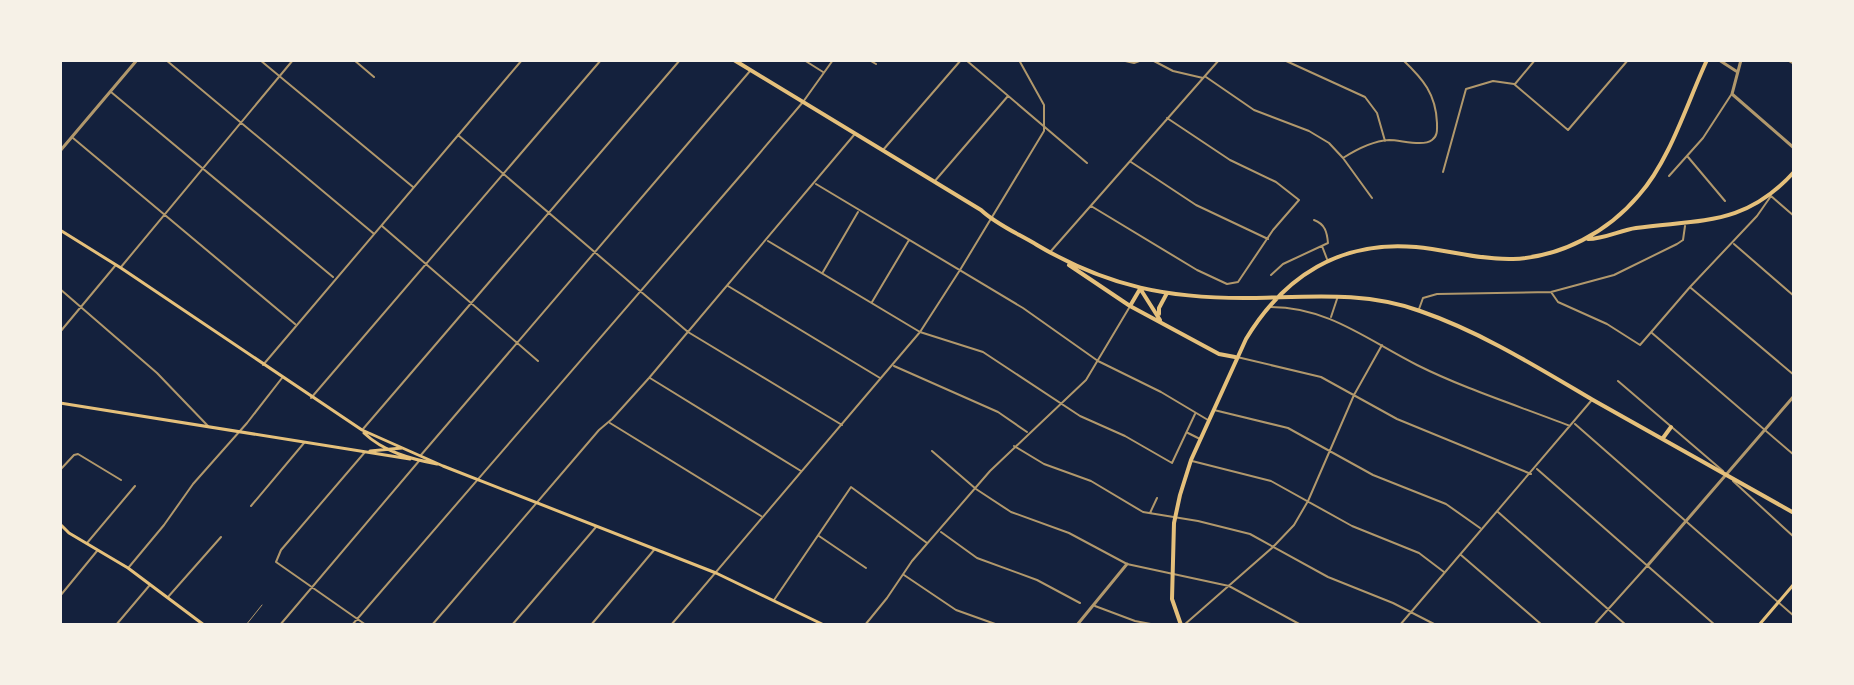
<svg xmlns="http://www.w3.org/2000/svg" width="1854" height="685" viewBox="0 0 1854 685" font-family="'Golos Text',sans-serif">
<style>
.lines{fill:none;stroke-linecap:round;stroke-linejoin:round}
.service{stroke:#b1986c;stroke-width:1}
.minor{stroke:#b1986c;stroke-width:2}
.tertiary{stroke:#b1986c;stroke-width:3}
.secondary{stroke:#e5c07b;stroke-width:3}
.primary{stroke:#e5c07b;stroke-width:4}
</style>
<rect width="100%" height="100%" fill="#14213d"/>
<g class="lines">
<path class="service" d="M246,625L262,605"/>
<path class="minor" d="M166,60L373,233
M260,60L413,187
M354,60L374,77
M804,60L823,72
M869,60L876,64
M966,60L1087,163
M1121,60L1134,63L1142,60
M1152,60L1173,71L1203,78
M1284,60L1365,97L1377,113L1385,141
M1787,60L1794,64
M1206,77L1254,110L1309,131L1329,143L1343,158L1372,198
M1515,84L1535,60
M111,92L333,277
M458,135L688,332L842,425
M73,138L295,324
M883,150L961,60
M1688,157L1725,201
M1343,158C1357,149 1373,141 1389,140C1401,140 1423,147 1432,140C1438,136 1437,129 1437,123C1436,94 1423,79 1403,60
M1131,162L1196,205L1268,239
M1443,172L1466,89L1493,81L1514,84L1568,130L1628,60
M1669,176L1703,138L1731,95
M934,182L1008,96
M816,184L1023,308L1098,361L1161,392L1208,420
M1091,206L1197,270L1227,284L1238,282L1273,230L1299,200L1276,182L1230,160L1167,118
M382,226L538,361
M768,241L920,332L983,352L1080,416L1125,436L1172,463L1195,414
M1734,244L1794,296
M1322,246L1327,259
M1051,251L1219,60
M121,267L293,60
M823,272L858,212
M1271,275L1283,264L1328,243C1327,232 1325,224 1314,220
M728,286L880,378
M1691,288L1794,375
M60,289L157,373L208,426
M1551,292L1558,302L1607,324L1640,345L1690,287L1757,216L1771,196L1794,216
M872,302L909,240
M1271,307C1328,307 1369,341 1417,365C1465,389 1519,406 1570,426
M1419,309L1423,298L1437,294L1551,292L1614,275L1677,244L1683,240L1685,226
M1331,317L1338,296
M60,332L115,266
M1652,333L1794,455
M1237,357L1321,377L1397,419L1531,474
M263,365L522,60
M894,366L998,412L1027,432
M650,378L801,471
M1618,381L1723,471
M311,398L601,60
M1214,410L1288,428L1373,475L1446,504L1480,528
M610,423L761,516
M1575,424L1794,616
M363,429L680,60
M1188,433L1200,439
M1014,446L1044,464L1091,481L1143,512L1198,521L1250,534L1328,577L1393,603L1436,625
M932,451L976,489L1011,512L1069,533L1127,564L1229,586L1301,625
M365,452L281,550L276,562L366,625
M421,455L750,71
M1192,461L1271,481L1352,526L1419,553L1444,572
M1537,469L1715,625
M60,470L74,455L78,454L121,480
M1733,481L1794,537
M251,506L304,443
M1498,512L1626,625
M1150,513L1157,498
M941,532L977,558L1037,580L1080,603
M819,536L866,568
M87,543L135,486
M1461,555L1542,625
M129,567L164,525L193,484L247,423L282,378
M904,575L956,610L998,625
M60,596L97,551
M168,597L221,537
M774,600L851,487L927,543
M1095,606L1135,621L1156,625
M116,625L149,586
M280,625L419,461
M352,625L747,168L803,102L833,60
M432,625L599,430L612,419L649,378L854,135
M512,625L596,527
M591,625L654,550
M671,625L920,332L960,270L1044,131V105L1019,60
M865,625L887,598L912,561L990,471L1086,380L1129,308
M1184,625L1273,547L1294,525L1308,501L1354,395L1382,345
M1400,625L1591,401
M1594,625L1647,566"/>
<path class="tertiary" d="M1719,60L1736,71
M1741,60L1732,94L1794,148
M60,151L137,60
M1648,565L1794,396
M1077,625L1127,564"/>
<path class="secondary" d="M60,230L121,268L362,430L443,466L716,573L824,625
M60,403L410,459
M364,433C384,452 411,459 437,464
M370,451L402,448
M60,524L69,533L128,568L204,625
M1759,625L1794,584"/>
<path class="primary" d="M734,60L981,210C997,225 1019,234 1037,245C1108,287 1170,299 1252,298C1310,297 1365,291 1420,311C1481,332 1537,367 1593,400C1660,438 1727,475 1794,513
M1588,239C1604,239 1621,230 1636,228C1702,219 1745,226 1794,172
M1069,265L1130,306L1219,354L1235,357
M1141,290L1160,320
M1130,306L1140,289
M1159,314V308L1167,293
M1663,438L1671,427
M1181,625L1172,599L1174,523L1180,495L1191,460L1246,339C1284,276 1341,240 1416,247C1449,250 1480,260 1513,259C1561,257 1608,232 1639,195C1670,160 1687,103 1707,60"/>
</g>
<rect width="1854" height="685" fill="none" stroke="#f6f1e7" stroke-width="124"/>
</svg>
